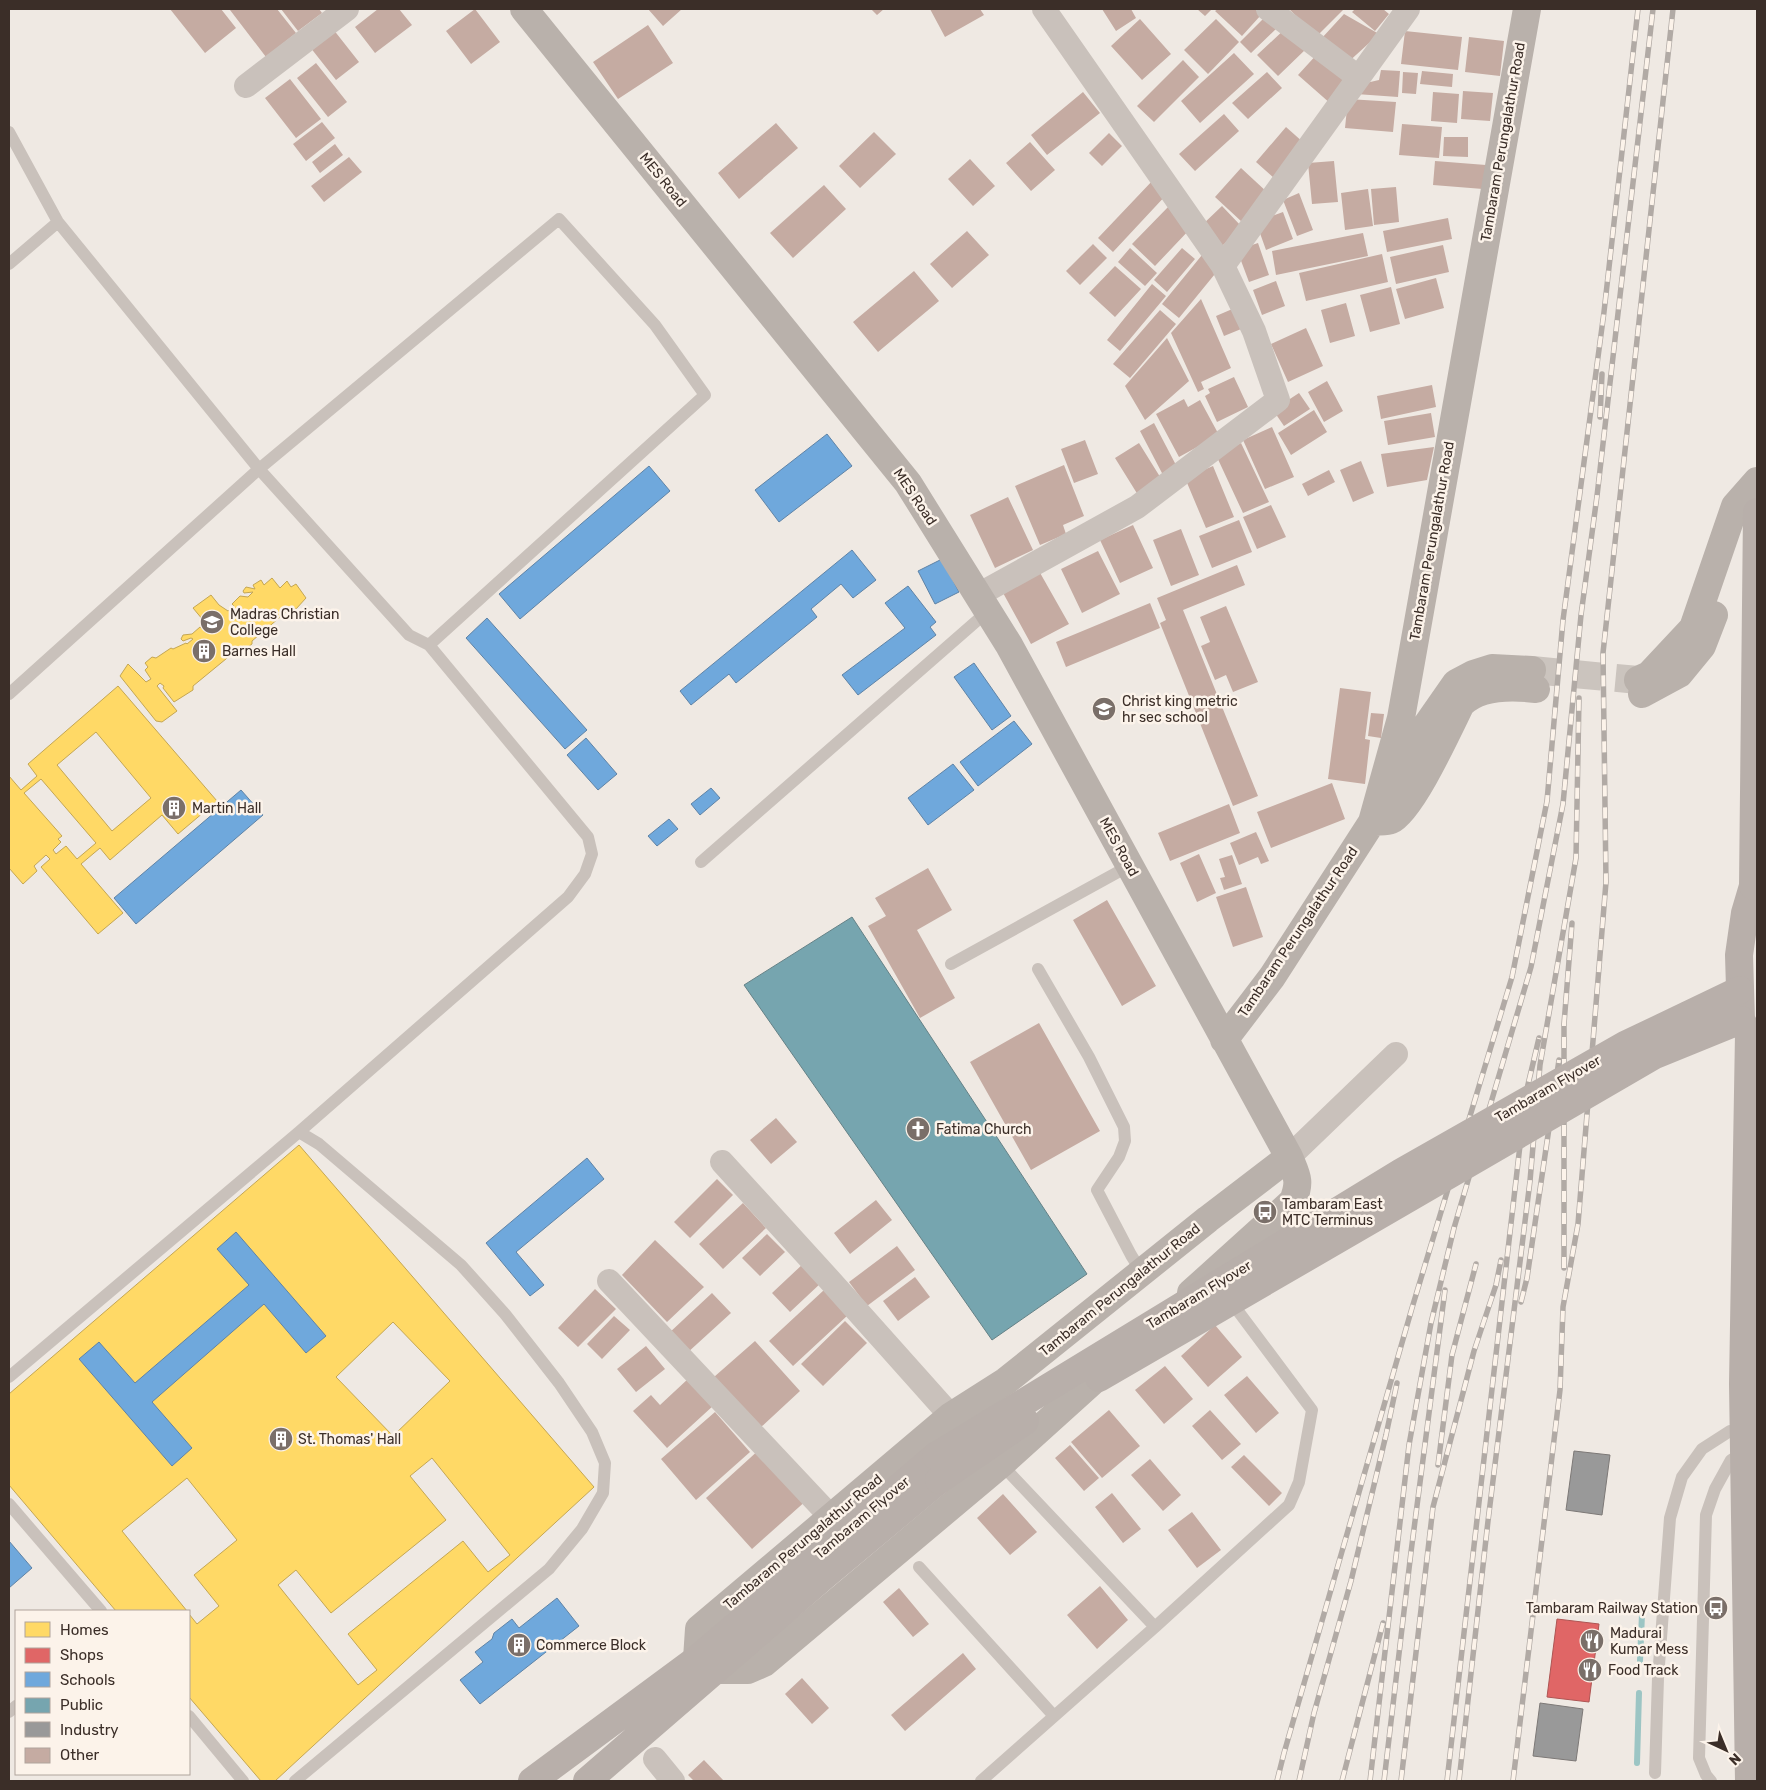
<svg xmlns="http://www.w3.org/2000/svg" width="1766" height="1790" viewBox="0 0 1766 1790" font-family="Rubik,sans-serif">
<style>
.homes{fill:#ffd966;stroke:#c4a653;fill-rule:evenodd}
.shops{fill:#e06666;stroke:#ae5553}
.schools{fill:#6fa8dc;stroke:#5f83a6}
.public{fill:#76a5af;stroke:#648186}
.industry{fill:#999;stroke:#7d7977}
.lines{fill:none;stroke-linecap:round;stroke-linejoin:round}
.stream{stroke:#9cc5c4;stroke-width:6}
.building{fill:#c5aba2}
.secondary-tunnel{stroke:#cbc4be;stroke-width:28;stroke-dasharray:28 14;stroke-linecap:butt}
.lane{stroke:#c9c1bb;stroke-width:12}
.street{stroke:#c9c1bb;stroke-width:24}
.secondary{stroke:#b9b1ab;stroke-width:28}
.primary{stroke:#b8afaa;stroke-width:28}
.rail-casing{stroke:#b1aaa5;stroke-width:5.5}
.rail{stroke:#fcf3ea;stroke-width:4;stroke-dasharray:11;stroke-linecap:butt}
.primary-bridge{stroke:#b8afaa;stroke-width:28}
.labels{text-anchor:middle;dominant-baseline:central;stroke-width:5;stroke-linejoin:round;paint-order:stroke}
.street-label{font-size:14px;fill:#3b2e28;stroke:#fcf3ea}
.poi-label{font-size:14px;fill:#3b2e28;stroke:#fcf3ea;text-anchor:start}
</style>
<rect width="100%" height="100%" fill="#efe9e3"/>
<path class="homes" d="M272,578L280,588L287,581L291,587L296,584L306,598L296,609L292,607L252,641V644L237,655L232,654L193,686V690L174,702L163,688L164,686L160,683L157,686L177,711L162,722L156,721L120,676L128,664L146,682L151,679L145,670L148,667L145,663L152,657L156,658L171,648L173,649L186,643L187,644L193,639L191,638L183,641L181,639L183,635L192,634L200,627L204,630L210,625L207,620H203L193,608L211,595L219,605L228,611L234,606L232,604L240,596L248,597L253,592L244,593L243,591L246,587L255,589L253,585L261,580L264,585Z
M118,686L217,801L178,834L162,815L110,860L100,848L81,864L123,913L98,934L41,867L50,859L46,855L34,866L37,871L23,884L9,868V776L21,790L37,776L28,764ZM96,732L151,798L112,831L57,765ZM41,779L96,843L77,859L66,846L56,854L53,850L61,842L58,839L62,836L24,793Z
M299,1145L594,1487L275,1781H261L189,1697V1611H116L9,1485V1394Z
M393,1322L450,1381L393,1436L336,1377Z
M432,1458L510,1555L488,1572L463,1541L348,1634L377,1670L358,1685L278,1585L296,1570L331,1613L446,1520L410,1476Z
M187,1478L237,1540L194,1575L219,1606L197,1624L189,1614V1611H187L122,1531Z"/>
<path class="shops" d="M1557,1619L1599,1624L1589,1702L1547,1697Z"/>
<path class="schools" d="M827,434L852,466L779,522L755,490Z
M649,466L670,491L520,619L499,594Z
M852,550L876,580L853,598L841,584L811,609L817,617L736,683L729,674L691,705L680,691Z
M942,559L959,592L935,604L918,571Z
M908,586L936,622L930,627L936,635L858,695L842,675L905,628L885,603Z
M487,618L587,730L565,749L466,638Z
M974,663L1011,716L992,730L954,677Z
M1014,721L1032,744L978,786L960,762Z
M586,738L617,774L598,790L567,755Z
M953,764L974,790L928,825L908,798Z
M711,788L720,798L700,815L691,804Z
M241,790L263,815L136,924L114,898Z
M669,819L678,829L657,846L648,836Z
M587,1158L604,1179L516,1252L544,1285L530,1296L486,1243Z
M236,1232L326,1336L306,1353L264,1304L152,1402L192,1448L172,1466L79,1359L99,1342L135,1383L249,1285L217,1249Z
M9,1541L32,1568L9,1588Z
M557,1598L579,1626L480,1704L460,1680L483,1662L475,1652L492,1639L494,1633L512,1619L519,1628Z"/>
<path class="public" d="M852,917L1087,1274L992,1340L744,985Z"/>
<path class="industry" d="M1574,1451L1610,1455L1602,1515L1566,1510Z
M1540,1703L1583,1709L1576,1761L1533,1756Z"/>
<g class="lines">
<path class="stream" d="M1640,1661L1642,1614
M1637,1763L1639,1693"/>
</g>
<path class="building" d="M170,9H221L236,28L205,53Z
M231,9H277L296,33L266,57L230,10Z
M281,9H319L322,13L298,31Z
M378,9H399L412,25L375,53L355,27Z
M475,9L500,42L471,64L446,31Z
M648,9H682L663,26Z
M871,9H884L877,15Z
M930,9H980L984,15L945,37Z
M1102,9H1131L1136,18L1116,31Z
M1197,9H1212L1205,16Z
M1218,9H1255L1261,15L1242,36L1215,11Z
M1289,9H1341L1343,10L1317,36Z
M1355,9H1383L1389,14L1375,31L1352,12Z
M1268,14L1279,26L1251,53L1240,42Z
M1344,14L1379,34L1345,65L1321,39Z
M1140,19L1171,54L1142,80L1111,46Z
M1216,19L1239,42L1208,74L1184,50Z
M648,25L673,63L618,99L593,62Z
M1286,28L1306,49L1278,76L1257,55Z
M333,29L359,62L336,80L310,47Z
M1405,31L1462,37L1458,70L1401,64Z
M1469,37L1504,41L1500,76L1465,72Z
M1319,52L1351,81L1331,104L1298,75Z
M1234,53L1254,74L1200,123L1181,101Z
M1183,60L1199,77L1154,122L1137,106Z
M316,63L347,102L328,117L297,78Z
M1381,70L1400,71L1398,97L1356,94L1366,83L1379,80Z
M1422,71L1453,74L1452,87L1420,84Z
M1267,72L1282,88L1248,119L1232,103Z
M1403,72L1418,73L1416,94L1402,93Z
M290,79L321,119L296,138L265,98Z
M1463,91L1493,93L1490,121L1461,119Z
M1083,92L1100,113L1047,155L1031,135Z
M1433,92L1459,94L1457,123L1431,121Z
M1348,99L1396,102L1393,132L1345,128Z
M1224,114L1239,131L1195,171L1179,154Z
M322,122L335,138L306,161L293,144Z
M776,123L798,148L739,199L718,173Z
M1402,124L1442,127L1439,158L1399,155Z
M1286,127L1304,143L1274,178L1256,162Z
M874,132L896,154L860,188L839,166Z
M1109,133L1122,146L1102,166L1089,153Z
M1444,137H1468V157L1443,156Z
M1030,142L1055,170L1031,191L1006,163Z
M335,144L343,155L320,173L312,162Z
M349,157L362,172L324,202L311,186Z
M970,159L995,186L973,206L948,179Z
M1334,161L1338,202L1312,204L1308,163Z
M1435,161L1486,165L1483,189L1433,185Z
M1241,168L1268,193L1242,222L1215,197Z
M1154,179L1168,193L1113,252L1098,238Z
M824,185L846,209L793,258L770,233Z
M1396,187L1399,222L1374,225L1371,189Z
M1368,189L1373,226L1345,230L1341,193Z
M1299,193L1313,230L1297,236L1283,200Z
M1169,206L1191,228L1155,266L1132,244Z
M1222,206L1242,227L1220,248L1200,227Z
M1283,212L1293,239L1266,250L1256,222Z
M1448,218L1452,239L1387,252L1383,231Z
M967,231L989,255L952,288L930,264Z
M1363,233L1368,256L1276,275L1272,251Z
M1258,243L1269,275L1249,282L1237,250Z
M1093,244L1107,258L1080,285L1066,271Z
M1443,245L1449,272L1396,284L1390,257Z
M1130,248L1157,273L1145,286L1118,262Z
M1182,248L1195,259L1167,292L1154,280Z
M1382,254L1388,282L1306,301L1299,273Z
M1202,255L1219,269L1179,318L1162,304Z
M1115,266L1141,289L1115,317L1089,293Z
M914,271L939,301L878,352L853,322Z
M1436,278L1444,308L1405,319L1396,289Z
M1276,281L1285,306L1262,315L1253,290Z
M1152,284L1166,296L1120,351L1107,340Z
M1391,287L1400,324L1370,332L1360,295Z
M1201,299L1231,368L1201,382L1204,389L1198,392L1171,333Z
M1346,303L1355,336L1330,343L1321,310Z
M1237,307L1246,327L1224,336L1216,316Z
M1160,310L1176,324L1130,378L1113,364Z
M1306,328L1323,366L1288,382L1271,344Z
M1167,338L1189,381L1145,420L1125,386Z
M1234,377L1248,407L1217,422L1205,396L1210,393L1208,389Z
M1327,381L1343,411L1324,422L1308,392Z
M1432,385L1436,407L1381,419L1377,396Z
M1299,393L1310,409L1284,426L1273,410Z
M1184,399L1188,407L1200,400L1219,435L1179,457L1156,414Z
M1314,410L1327,432L1291,455L1278,433Z
M1431,413L1435,437L1388,445L1384,421Z
M1154,423L1177,467L1163,475L1140,431Z
M1272,427L1294,477L1265,489L1243,440Z
M1085,440L1098,474L1074,483L1061,449Z
M1139,443L1162,480L1138,495L1115,458Z
M1241,443L1269,502L1243,513L1216,455Z
M1434,447L1427,480L1387,487L1381,454Z
M1361,461L1374,493L1353,502L1340,470Z
M1064,465L1084,516L1063,525L1066,534L1040,545L1015,486Z
M1213,466L1234,517L1206,528L1185,478Z
M1329,470L1335,482L1308,496L1302,484Z
M1008,497L1033,550L995,568L970,515Z
M1271,505L1286,537L1257,549L1243,517Z
M1239,520L1252,552L1212,568L1199,536Z
M1133,525L1153,568L1120,583L1100,540Z
M1181,529L1199,575L1171,586L1153,540Z
M1098,551L1120,594L1082,613L1061,569Z
M1237,565L1245,585L1183,610L1258,796L1233,806L1160,623L1166,620L1157,598Z
M1039,571L1069,624L1031,644L1002,591Z
M1150,603L1160,628L1066,667L1056,642Z
M1226,606L1258,682L1233,692L1226,675L1215,680L1201,646L1210,642L1200,617Z
M1340,688L1371,692L1365,739L1370,740L1365,784L1328,779Z
M1371,713L1384,714L1381,738L1368,736Z
M1332,783L1345,819L1271,848L1257,812Z
M1229,804L1240,833L1170,861L1158,833Z
M1256,832L1269,861L1261,864L1258,857L1239,865L1230,843Z
M1199,854L1216,893L1197,902L1180,863Z
M1232,855L1242,884L1224,890L1220,878L1225,877L1219,859Z
M928,868L952,910L917,930L955,998L920,1018L868,926L886,916L875,898Z
M1246,887L1263,937L1233,947L1216,897Z
M1107,900L1156,986L1122,1006L1073,920Z
M1039,1023L1100,1131L1031,1170L970,1062Z
M776,1118L797,1142L771,1164L750,1140Z
M717,1179L733,1195L690,1238L674,1222Z
M876,1200L892,1220L850,1254L834,1233Z
M743,1203L766,1228L723,1269L699,1244Z
M767,1234L785,1252L760,1276L742,1258Z
M655,1240L704,1287L667,1322L622,1275Z
M897,1246L915,1270L867,1306L849,1282Z
M804,1263L822,1282L790,1312L772,1293Z
M915,1277L930,1297L898,1321L883,1301Z
M595,1289L616,1309L578,1347L558,1328Z
M824,1290L848,1315L793,1366L769,1341Z
M712,1293L731,1313L686,1354L668,1334Z
M614,1316L630,1330L602,1359L587,1344Z
M845,1321L867,1343L823,1386L801,1364Z
M1215,1325L1242,1357L1208,1387L1181,1356Z
M755,1341L800,1391L760,1428L714,1377Z
M646,1346L665,1369L636,1392L617,1369Z
M1165,1366L1193,1399L1164,1424L1135,1390Z
M1247,1376L1279,1413L1256,1433L1224,1395Z
M689,1378L714,1405L667,1448L633,1411L651,1395L660,1405Z
M1109,1410L1140,1446L1102,1478L1071,1442Z
M1210,1410L1241,1444L1222,1460L1192,1426Z
M715,1412L750,1452L696,1500L661,1459Z
M1070,1445L1099,1478L1084,1491L1055,1458Z
M761,1448L808,1499L752,1549L706,1498Z
M1244,1455L1282,1493L1269,1506L1231,1467Z
M1150,1459L1181,1495L1163,1511L1131,1475Z
M1112,1493L1141,1529L1123,1543L1095,1507Z
M1003,1494L1037,1532L1010,1555L977,1518Z
M1192,1512L1221,1550L1197,1568L1168,1530Z
M1100,1586L1128,1620L1097,1649L1067,1615Z
M899,1588L929,1624L913,1637L883,1602Z
M963,1653L976,1669L905,1731L891,1715Z
M802,1678L829,1708L812,1724L785,1694Z
M704,1760L724,1781H694L688,1775Z"/>
<g class="lines">
<path class="secondary-tunnel" d="M1532,670L1638,680"/>
<path class="lane" d="M9,132L58,222L9,264
M58,222L259,469L409,635L429,645
M9,694L259,469L559,219L655,325L705,395L429,645L588,837L592,854L585,874L568,897L299,1132L9,1377
M701,862L988,611
M951,964L1129,866
M1038,969L1089,1057L1124,1127L1125,1141L1119,1157L1097,1190L1131,1255L1142,1273
M9,1504L101,1611
M919,1567L1054,1716
M1155,1627L1289,1505L1299,1482L1312,1410L1229,1299
M9,1712L16,1706
M189,1716L243,1781
M1655,1773L1658,1678L1670,1518L1682,1477L1702,1449L1730,1431L1747,1432
M295,1781L549,1569L582,1529L603,1493L605,1463L592,1432L559,1383L505,1314L461,1265L319,1144L299,1132
M981,1781L1155,1627L1001,1464
M1711,1781L1706,1775L1699,1758L1706,1515L1715,1489L1731,1460L1744,1452"/>
<path class="street" d="M1044,9L1223,266L1408,9
M1268,9L1358,77
M246,86L347,9
M978,595L1137,507L1278,400L1254,331L1223,266
M1289,1157L1396,1054
M722,1162L826,1276L951,1416
M609,1281L832,1518
M655,1759L673,1781"/>
<path class="secondary" d="M524,9L908,483L1009,645L1289,1157C1297,1176 1301,1181 1293,1201L1191,1293
M1638,680L1649,675L1693,628L1735,506L1757,481
M1642,694L1679,674L1702,646L1714,615
M1393,790L1426,726L1456,683L1473,674L1492,668L1532,670
M1372,822C1378,821 1386,822 1391,820C1411,812 1450,726 1461,704C1479,686 1511,686 1536,689
M1224,1040L1272,977L1372,822L1401,718L1527,9
M697,1659L699,1629L951,1416L1006,1381L1208,1219L1289,1157
M716,1670H748L764,1663L1001,1464L1116,1360"/>
<path class="primary" d="M1754,1040L1749,1034L1741,1020L1739,955L1745,913L1753,886L1757,884
M532,1781L697,1659L936,1456
M587,1781L824,1576L939,1480"/>
<g class="rail-casing">
<path id="rail" d="M1600,417L1602,374
M1564,1268V1024L1572,923
M1521,1302L1527,1278L1559,1060
M1438,1465L1452,1355L1476,1264
M1277,1781L1284,1753L1412,1308L1512,977L1547,801L1563,620L1604,312L1638,9
M1299,1781L1314,1713L1351,1581L1386,1435L1397,1383
M1342,1781L1383,1623
M1370,1781L1409,1445L1431,1323L1454,1228L1531,967L1563,804L1581,615L1597,496L1653,9
M1384,1781L1411,1552L1445,1290
M1401,1781L1433,1507L1474,1351L1496,1285L1501,1260
M1447,1781L1526,1093L1539,1038
M1459,1781L1488,1521L1530,1181L1540,1065L1576,858L1579,698
M1513,1781L1560,1390L1563,1307L1578,1224L1606,882L1603,653L1673,9"/>
</g>
<use href="#rail" class="rail"/>
<path class="primary-bridge" d="M1753,886L1757,512
M1749,1034L1743,1384L1749,1781
M1099,1378L1655,1055L1741,1020
M936,1456L1400,1173L1625,1045L1740,990
M939,1480L1025,1421"/>
</g>
<defs>
<g id="university-disc" transform="scale(1.25)"><circle r="9.5" fill="#7a6f69" stroke="#fcf3ea"/><path d="M0-5L7-2L0 1L-7-2ZM-4 1L0 2.5L4 1V4Q0 6-4 4Z" fill="#fff"/></g>
<g id="building-disc" transform="scale(1.25)"><circle r="9.5" fill="#7a6f69" stroke="#fcf3ea"/><path d="M-4-6H4V6H1V3H-1V6H-4ZM-2.5-4.3h1.7v1.8h-1.7ZM.8-4.3h1.7v1.8H.8ZM-2.5-1h1.7V.8h-1.7ZM.8-1h1.7V.8H.8Z" fill="#fff"/></g>
<g id="school-disc" transform="scale(1.25)"><circle r="9.5" fill="#7a6f69" stroke="#fcf3ea"/><path d="M0-5L7-2L0 1L-7-2ZM-4 1L0 2.5L4 1V4Q0 6-4 4Z" fill="#fff"/></g>
<g id="church-disc" transform="scale(1.25)"><circle r="9.5" fill="#7a6f69" stroke="#fcf3ea"/><path d="M-1.2-6h2.4v3.5h3.3v2.4h-3.3V6h-2.4V-.1h-3.3v-2.4h3.3Z" fill="#fff"/></g>
<g id="bus-disc" transform="scale(1.25)"><circle r="9.5" fill="#7a6f69" stroke="#fcf3ea"/><path d="M-5-6H5V4H4V6H2V4H-2V6H-4V4H-5ZM-3.5-4V0h7V-4ZM-3.5 1.2v1.5H-2V1.2ZM2 1.2v1.5H3.5V1.2Z" fill="#fff"/></g>
<g id="restaurant-disc" transform="scale(1.25)"><circle r="9.5" fill="#7a6f69" stroke="#fcf3ea"/><path d="M-5-6h1v4h1v-4h1v4h1v-4h1v5L-1.5 .5V6h-2V.5L-5-1ZM5-6V6H3V1.5H1.5Q1.5-4 5-6Z" fill="#fff"/></g>
</defs>
<g fill-rule="evenodd">
<use href="#university-disc" x="212" y="622"/>
<use href="#building-disc" x="204" y="651"/>
<use href="#school-disc" x="1104" y="709"/>
<use href="#building-disc" x="174" y="808"/>
<use href="#church-disc" x="918" y="1129"/>
<use href="#bus-disc" x="1265" y="1212"/>
<use href="#building-disc" x="281" y="1439"/>
<use href="#bus-disc" x="1716" y="1608"/>
<use href="#restaurant-disc" x="1592" y="1641"/>
<use href="#building-disc" x="519" y="1645"/>
<use href="#restaurant-disc" x="1590" y="1670"/>
</g>
<g class="labels">
<g class="street-label">
<text transform="translate(1503 142) rotate(-80)">Tambaram Perungalathur Road</text>
<text transform="translate(663 180) rotate(51)">MES Road</text>
<text transform="translate(915 497) rotate(56)">MES Road</text>
<text transform="translate(1432 541) rotate(-80)">Tambaram Perungalathur Road</text>
<text transform="translate(1119 847) rotate(61)">MES Road</text>
<text transform="translate(1298 932) rotate(-56)">Tambaram Perungalathur Road</text>
<text transform="translate(1548 1089) rotate(-30)">Tambaram Flyover</text>
<text transform="translate(1120 1290) rotate(-39)">Tambaram Perungalathur Road</text>
<text transform="translate(1199 1295) rotate(-31)">Tambaram Flyover</text>
<text transform="translate(862 1518) rotate(-40)">Tambaram Flyover</text>
<text transform="translate(803 1542) rotate(-40)">Tambaram Perungalathur Road</text>
</g>
<g class="poi-label">
<text x="230" y="614">Madras Christian<tspan x="230" dy="16">College</tspan></text>
<text x="222" y="651">Barnes Hall</text>
<text x="1122" y="701">Christ king metric<tspan x="1122" dy="16">hr sec school</tspan></text>
<text x="192" y="808">Martin Hall</text>
<text x="936" y="1129">Fatima Church</text>
<text x="1282" y="1204">Tambaram East<tspan x="1282" dy="16">MTC Terminus</tspan></text>
<text x="298" y="1439">St. Thomas' Hall</text>
<text x="1698" y="1608" text-anchor="end">Tambaram Railway Station</text>
<text x="1610" y="1633">Madurai<tspan x="1610" dy="16">Kumar Mess</tspan></text>
<text x="536" y="1645">Commerce Block</text>
<text x="1608" y="1670">Food Track</text>
</g>
</g>
<rect width="1766" height="1790" fill="none" stroke="#3b2e28" stroke-width="20"/>
<rect x="15" y="1610" width="175" height="165" fill="#fcf3ea" stroke="#afa49c"/>
<rect x="25" y="1622" width="25" height="15" fill="#ffd966" stroke="#afa49c"/>
<text x="60" y="1635" font-size="15" fill="#3b2e28">Homes</text>
<rect x="25" y="1648" width="25" height="15" fill="#e06666" stroke="#afa49c"/>
<text x="60" y="1660" font-size="15" fill="#3b2e28">Shops</text>
<rect x="25" y="1672" width="25" height="15" fill="#6fa8dc" stroke="#afa49c"/>
<text x="60" y="1685" font-size="15" fill="#3b2e28">Schools</text>
<rect x="25" y="1698" width="25" height="15" fill="#76a5af" stroke="#afa49c"/>
<text x="60" y="1710" font-size="15" fill="#3b2e28">Public</text>
<rect x="25" y="1722" width="25" height="15" fill="#999999" stroke="#afa49c"/>
<text x="60" y="1735" font-size="15" fill="#3b2e28">Industry</text>
<rect x="25" y="1748" width="25" height="15" fill="#c5aba2" stroke="#afa49c"/>
<text x="60" y="1760" font-size="15" fill="#3b2e28">Other</text>
<g transform="translate(1726 1750) rotate(136)" stroke="#fcf3ea" stroke-width="4" paint-order="stroke">
<path d="M0-4L9 19L0 12L-9 19Z" fill="#3b2e28"/>
<text y="-8" font-size="14" font-weight="bold" text-anchor="middle" fill="#3b2e28">N</text>
</g>
</svg>
